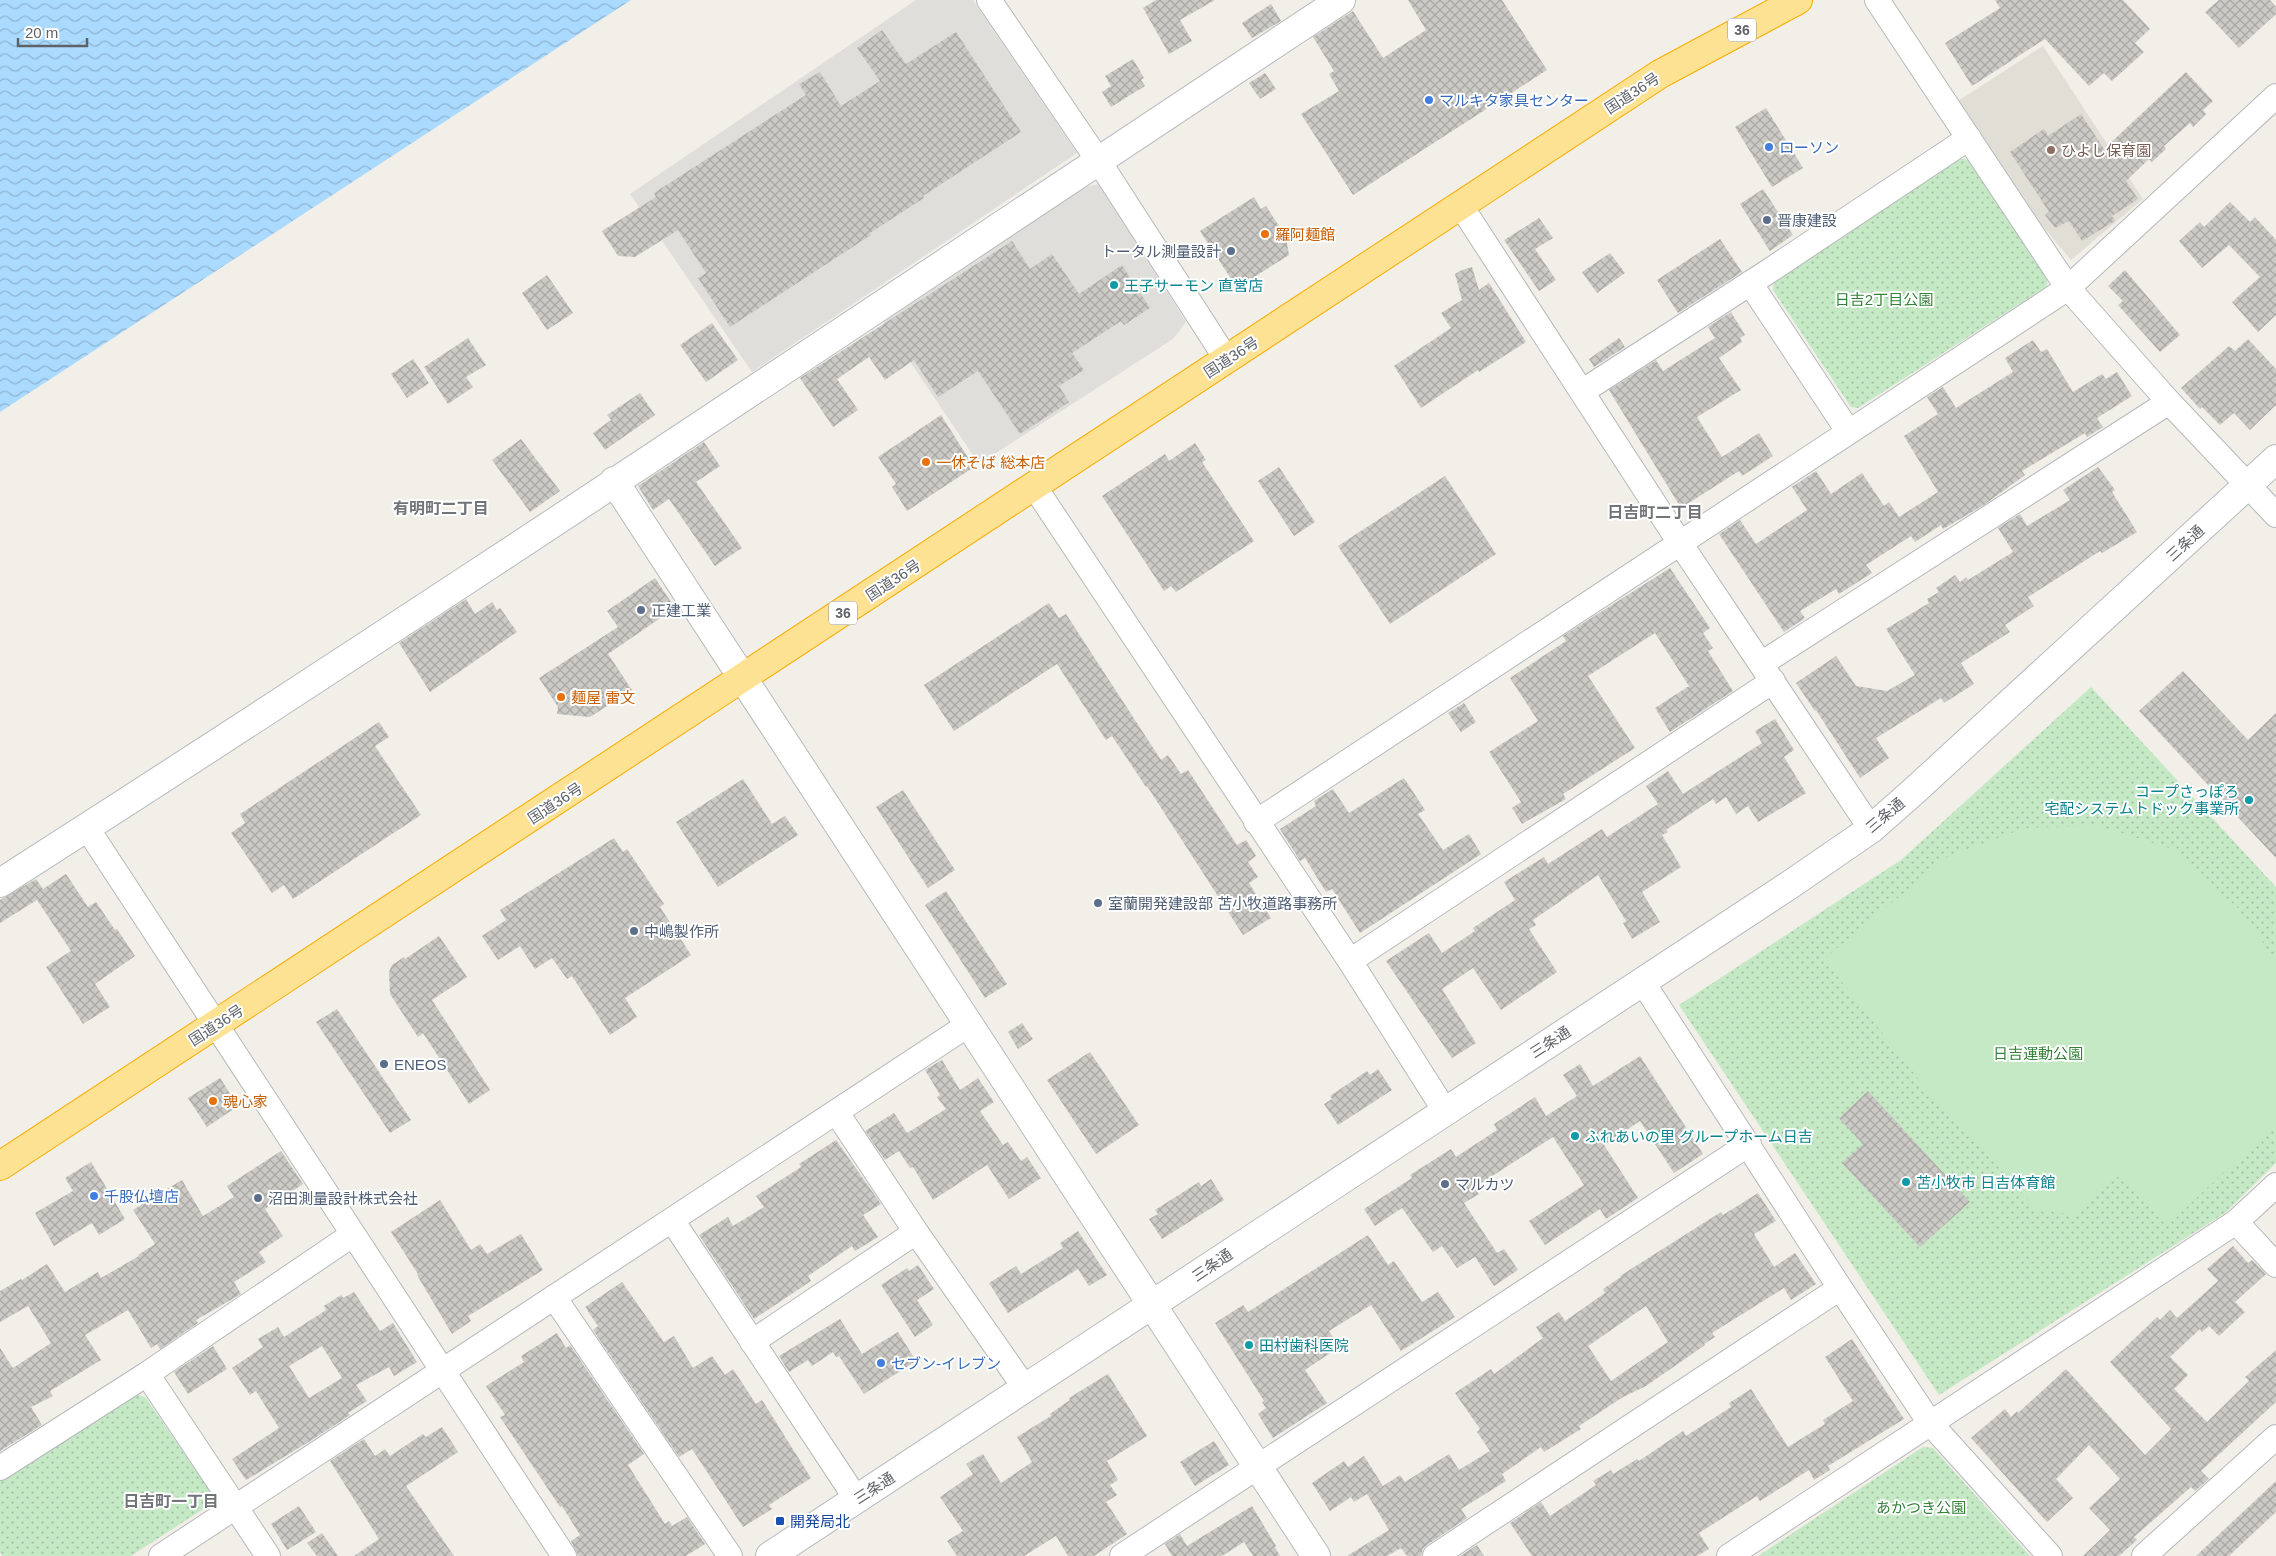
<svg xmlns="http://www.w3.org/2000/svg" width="2276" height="1556" viewBox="0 0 2276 1556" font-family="Arial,'Noto Sans JP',sans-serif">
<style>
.industrial{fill:#e0deda}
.education{fill:#e1ded6}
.park{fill:url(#park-dots)}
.pitch{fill:#c5e8c5}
.water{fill:url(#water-waves)}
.building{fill:url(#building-cross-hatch);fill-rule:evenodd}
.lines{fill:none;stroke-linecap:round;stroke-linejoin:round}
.street-casing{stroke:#b5b8bc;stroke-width:26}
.secondary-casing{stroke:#b6babf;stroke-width:30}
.highway-casing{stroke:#f9ab00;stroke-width:30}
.street{stroke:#fff;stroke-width:24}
.secondary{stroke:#fff;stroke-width:28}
.highway{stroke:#fde293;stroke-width:28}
.shop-dot{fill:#3f7fe0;stroke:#fff;stroke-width:2}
.education-dot{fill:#8d6e63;stroke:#fff;stroke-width:2}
.service-dot{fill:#5c6f8a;stroke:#fff;stroke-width:2}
.food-dot{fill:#e8710a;stroke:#fff;stroke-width:2}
.culture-dot{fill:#0f9aa8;stroke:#fff;stroke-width:2}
.transit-dot{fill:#1a4fb4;stroke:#fff;stroke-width:2}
.labels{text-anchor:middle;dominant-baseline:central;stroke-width:4;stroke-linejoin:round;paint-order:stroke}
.shield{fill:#fff;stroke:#8f9295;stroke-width:1}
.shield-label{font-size:14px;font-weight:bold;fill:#5f6368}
.street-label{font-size:15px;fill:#5f6368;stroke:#fff}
.shop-label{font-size:15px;fill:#366cbe;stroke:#fff;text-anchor:start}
.education-label{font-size:15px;fill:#785e54;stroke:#fff;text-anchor:start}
.service-label{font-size:15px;fill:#4e5e75;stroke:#fff;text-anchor:start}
.food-label{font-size:15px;fill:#c56008;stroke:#fff;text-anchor:start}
.culture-label{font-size:15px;fill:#0d838f;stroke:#fff;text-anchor:start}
.park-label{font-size:15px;fill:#348238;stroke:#fff}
.transit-label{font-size:15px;fill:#164399;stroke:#fff;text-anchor:start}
.neighbourhood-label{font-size:16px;font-weight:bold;fill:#70757a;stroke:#fff}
</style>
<defs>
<pattern id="park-dots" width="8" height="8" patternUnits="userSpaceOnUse" patternTransform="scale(1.25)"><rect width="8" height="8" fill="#c5e8c5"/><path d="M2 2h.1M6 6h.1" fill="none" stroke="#a3c0a4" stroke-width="1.8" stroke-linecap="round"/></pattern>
<pattern id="water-waves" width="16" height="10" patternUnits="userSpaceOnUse" patternTransform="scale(1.25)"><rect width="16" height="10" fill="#aadaff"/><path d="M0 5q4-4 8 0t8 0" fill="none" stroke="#8eb4d2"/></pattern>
<pattern id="building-cross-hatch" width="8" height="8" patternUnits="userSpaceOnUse" patternTransform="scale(1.25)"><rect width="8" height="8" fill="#cccac5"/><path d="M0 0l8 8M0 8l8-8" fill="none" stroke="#a9a8a4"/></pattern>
</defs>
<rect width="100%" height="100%" fill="#f1efe8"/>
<path class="industrial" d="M916,0H973L1077,153L752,372L630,194Z
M1099,184L1186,322L1173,339L979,464L880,317L1086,187Z"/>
<path class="education" d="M2043,46L2143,199L2071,260L2039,222L1958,101Z"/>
<path class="park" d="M1958,158L1969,160L2048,277L2047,286L1858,408L1851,407L1773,290L1774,278Z
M2091,687L2276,887V1163L2225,1213L1939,1395L1679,1005L1901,860Z
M135,1393L146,1398L212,1494L211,1504L131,1556H2L0,1552V1480Z
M1923,1447L1933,1448L2030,1556H1758Z"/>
<path class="pitch" d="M2099,826L2169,848L2238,908L2276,961V1123L2167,1226L2119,1176L2074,1215L2037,1209L1931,1095L1824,959L1947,857L2025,828Z"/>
<path class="water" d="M0,0H631L0,412Z"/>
<path class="building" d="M1156,0H1215L1180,20L1192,41L1169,54L1143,8Z
M1408,0H1502L1547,70L1353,195L1301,114L1339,91L1329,74L1334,71L1313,37L1353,11L1383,58L1426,30Z
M1995,0H2123L2150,29L2135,43L2144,52L2112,81L2104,73L2089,86L2045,39L1972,86L1945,43L2000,8Z
M2219,0H2270L2276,7V14L2239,48L2205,12Z
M1271,4L1281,21L1252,38L1242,23Z
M882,30L906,64L956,32L1021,132L923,196L924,198L870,233L871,235L730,327L698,278L706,273L678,230L635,257L618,256L602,231L656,197L654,193L806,95L799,84L820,72L841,106L880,81L857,48Z
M1133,59L1144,78L1141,80L1145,86L1111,107L1102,92L1111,86L1105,76Z
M2186,72L2213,101L2203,110L2206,114L2193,127L2190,123L2164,146L2166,149L2152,162L2149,159L2126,181L2138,199L2112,216L2115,221L2082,241L2069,221L2055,228L2045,215L2049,212L2010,152L2044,129L2048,136L2081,114L2104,149Z
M1265,73L1276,89L1260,99L1249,83Z
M1766,108L1803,168L1772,187L1735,127Z
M1763,189L1793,235L1770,251L1740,204Z
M1254,197L1261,209L1266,206L1286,237L1289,255L1237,288L1200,231Z
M2230,202L2250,222L2255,217L2276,240V315L2258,332L2232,302L2260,277L2229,245L2202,268L2179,241L2200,222L2204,227Z
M1539,218L1553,238L1535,249L1556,280L1539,291L1504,240Z
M1720,239L1742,272L1678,313L1657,280Z
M1012,241L1030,269L1052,254L1079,294L1122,265L1150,308L1124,325L1121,321L1072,353L1084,370L1059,386L1069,402L1020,434L978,371L938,397L914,360L885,380L869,357L837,379L858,410L833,427L800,378Z
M1610,253L1625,273L1597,293L1582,272Z
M1472,267L1479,290L1489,283L1526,342L1479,372L1478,370L1421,408L1394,366L1451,328L1441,313L1462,300L1455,274L1462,270Z
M2125,270L2180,335L2160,352L2118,305L2123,301L2108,286Z
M547,275L573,313L547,330L522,293Z
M1731,312L1745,335L1740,338L1742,342L1719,358L1741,390L1697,417L1722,457L1759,433L1773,456L1742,476L1739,471L1681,508L1609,390L1656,360L1663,371L1715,338L1708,327Z
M712,323L738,360L706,382L680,345Z
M468,338L486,365L466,377L473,387L448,404L424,367Z
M1619,338L1625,347L1594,367L1589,359Z
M2248,339L2276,369V405L2250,430L2234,413L2220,425L2202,407L2200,409L2181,388L2229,346L2235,351Z
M2033,340L2041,352L2047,349L2073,392L2102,374L2106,379L2117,372L2132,396L2097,418L2103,427L2087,437L2085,433L2022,471L2025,475L1984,505L1943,529L1941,525L1915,542L1911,536L1866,565L1872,573L1839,594L1836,589L1800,611L1805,618L1784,632L1719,534L1740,520L1756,544L1807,510L1792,487L1816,471L1831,494L1862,473L1884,506L1889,502L1899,517L1938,492L1904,436L1938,414L1927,397L1943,387L1956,408L2013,372L2005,358Z
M413,359L429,383L407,398L391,374Z
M640,393L655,415L605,450L593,433L611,420L607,415Z
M941,415L974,467L907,511L892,487L896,484L878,457Z
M521,439L560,491L530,512L492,460Z
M704,442L720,466L696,482L742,548L715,566L669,499L653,510L638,486Z
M1195,443L1206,460L1202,462L1254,541L1176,592L1171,586L1164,591L1102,496L1165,454L1169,461Z
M1279,467L1315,522L1294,536L1258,481Z
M2098,467L2115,490L2112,492L2137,532L2102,553L2100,551L2028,597L2034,606L2005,625L2010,632L1961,663L1974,684L1944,703L1941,698L1876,738L1889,758L1860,778L1816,710L1815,711L1796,683L1836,656L1856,686L1887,691L1915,675L1886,629L1929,603L1927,599L1939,592L1936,588L1955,575L1960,582L1966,577L1968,580L2013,552L1998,528L2020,514L2027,526L2070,500L2063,490Z
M1445,476L1496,554L1390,624L1338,546Z
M1670,568L1710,628L1703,633L1713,648L1708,651L1733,691L1670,732L1655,708L1689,686L1655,633L1588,676L1635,748L1563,794L1566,799L1522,824L1512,808L1521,802L1489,752L1538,721L1510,678L1566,641L1563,636Z
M655,578L675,608L608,654L632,690L590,717L557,714L558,707L539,678L618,627L607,611Z
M466,599L475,614L492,602L497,610L500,608L517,632L430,692L399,643Z
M1049,603L1059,618L1066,614L1161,760L1168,755L1181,774L1188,770L1237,845L1246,840L1256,856L1248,862L1258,877L1249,883L1271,918L1243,935L1147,786L1146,787L1112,736L1106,740L1057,664L954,731L924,685Z
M2183,671L2248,740L2276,713V858L2139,711Z
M1464,703L1476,722L1461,732L1448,713Z
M1775,719L1794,750L1784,757L1806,793L1758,822L1748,806L1736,814L1726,797L1716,804L1713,799L1666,830L1668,832L1662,835L1681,867L1642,892L1660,922L1632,939L1623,923L1626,921L1598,875L1533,920L1536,925L1529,929L1557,972L1501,1010L1473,968L1442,989L1476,1043L1452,1058L1386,961L1429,933L1442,953L1475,931L1473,928L1515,900L1504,882L1544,857L1548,864L1602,829L1607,837L1658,804L1646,786L1668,771L1683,794L1762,743L1755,731Z
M379,722L389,737L375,746L421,815L293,899L284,885L272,893L231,833L245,823L240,814Z
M1404,778L1425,810L1418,814L1443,850L1469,834L1481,854L1360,933L1332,889L1326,892L1305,858L1300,861L1280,829L1316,806L1314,801L1333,789L1349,813Z
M743,779L772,824L785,816L798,835L718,887L676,822Z
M903,790L955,870L928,888L876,807Z
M614,838L623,852L627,849L664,904L660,907L691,955L625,998L637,1017L610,1035L572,976L567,979L552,958L535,969L520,946L498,960L482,936L506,920L500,910Z
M66,874L88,907L96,902L115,930L117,929L135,956L95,984L110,1007L83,1024L46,967L71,951L37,900L0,923V900L36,879L43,889Z
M946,891L1007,984L985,998L925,905Z
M439,936L467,977L432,1000L490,1090L469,1104L423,1033L418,1037L390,994L389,972L392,965L404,957L405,959Z
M337,1009L411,1120L390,1133L316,1022Z
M1022,1023L1033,1039L1018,1049L1008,1032Z
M1090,1052L1139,1125L1096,1154L1047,1080Z
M1640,1056L1703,1154L1674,1173L1640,1121L1604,1145L1638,1198L1606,1219L1600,1209L1545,1245L1529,1221L1584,1185L1553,1137L1475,1187L1479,1194L1464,1203L1497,1253L1504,1249L1518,1270L1494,1286L1475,1257L1457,1268L1442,1246L1433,1252L1402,1208L1375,1226L1364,1209L1412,1178L1410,1175L1451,1149L1456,1157L1497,1130L1494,1124L1535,1097L1546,1116L1577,1096L1563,1075L1580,1064L1593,1086Z
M942,1060L960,1090L978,1078L994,1102L980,1111L1003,1145L1008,1142L1021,1161L1027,1157L1041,1178L1009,1199L987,1165L933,1200L913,1167L910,1168L899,1151L885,1160L865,1131L894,1113L907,1133L946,1109L937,1097L940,1095L925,1070Z
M1378,1069L1392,1090L1338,1125L1324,1104L1332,1099L1330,1096L1367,1071L1370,1075Z
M220,1078L238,1106L207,1127L188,1098Z
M1868,1091L1970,1202L1920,1247L1842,1163L1863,1144L1839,1118Z
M836,1140L881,1204L863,1215L878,1237L855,1251L852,1246L808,1276L811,1281L754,1319L699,1235L728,1217L733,1226L764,1207L756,1196L801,1167L799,1164Z
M281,1151L303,1184L265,1209L283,1236L259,1252L266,1262L234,1282L241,1294L196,1320L198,1323L160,1349L157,1344L151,1348L128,1310L85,1335L101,1360L50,1391L53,1396L31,1407L42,1425L0,1451V1348L13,1368L51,1343L28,1306L0,1322V1291L21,1279L22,1280L47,1264L65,1292L98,1272L101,1278L139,1256L138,1255L155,1244L133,1210L182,1180L203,1216L234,1197L227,1186Z
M91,1162L125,1219L99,1235L92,1223L54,1246L35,1213L73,1191L65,1178Z
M1211,1179L1224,1200L1162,1239L1149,1219L1158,1214L1155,1210L1199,1182L1201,1186Z
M1758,1193L1776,1221L1754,1234L1774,1267L1795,1253L1816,1284L1791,1300L1784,1288L1712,1333L1715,1337L1704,1344L1705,1345L1646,1386L1623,1397L1579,1426L1581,1429L1544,1452L1541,1447L1502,1474L1506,1481L1461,1509L1467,1518L1427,1545L1423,1549L1421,1556H1407L1401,1548L1387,1556H1347L1389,1530L1388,1528L1367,1494L1354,1502L1351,1497L1330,1511L1312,1483L1344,1461L1348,1467L1364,1456L1383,1486L1400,1475L1405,1482L1449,1454L1459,1470L1490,1451L1477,1432L1480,1429L1455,1393L1491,1369L1494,1374L1543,1338L1536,1327L1559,1312L1565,1321L1605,1293L1603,1289L1621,1277L1620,1276L1721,1212L1723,1215ZM1646,1306L1668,1342L1611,1381L1588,1346Z
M440,1200L471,1250L480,1244L487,1254L521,1234L543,1270L468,1316L471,1321L452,1334L417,1275L418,1274L391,1232Z
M1078,1231L1107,1275L1089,1286L1078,1269L1008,1313L989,1283L1016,1266L1021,1274L1063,1248L1060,1243Z
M1368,1235L1388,1265L1394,1261L1422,1302L1438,1292L1455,1317L1401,1351L1371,1305L1329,1331L1339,1347L1305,1370L1327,1403L1273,1438L1258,1414L1266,1408L1262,1402L1264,1401L1215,1323L1243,1305L1248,1312Z
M2233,1246L2248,1263L2252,1260L2266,1274L2235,1302L2245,1312L2219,1336L2209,1326L2202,1332L2200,1329L2170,1357L2188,1375L2174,1389L2207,1422L2249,1381L2245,1377L2276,1350V1402L2201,1471L2209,1479L2195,1491L2191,1487L2134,1537L2137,1540L2119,1556H2083L2110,1530L2089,1508L2120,1479L2089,1445L2056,1479L2073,1498L2047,1522L1971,1438L2005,1409L2011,1417L2017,1411L2018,1413L2066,1369L2145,1455L2171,1429L2110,1362L2157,1317L2160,1320L2170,1310L2177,1318L2218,1281L2207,1269Z
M918,1265L934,1289L917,1300L933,1325L915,1337L881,1285L907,1268L909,1271Z
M622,1282L664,1342L674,1336L693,1368L712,1356L725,1375L733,1369L756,1404L762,1400L811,1478L769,1505L772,1509L743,1527L692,1449L679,1457L593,1330L598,1326L585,1307Z
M354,1292L380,1331L393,1323L417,1362L394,1376L389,1367L356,1385L367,1401L348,1413L350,1415L315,1438L246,1480L232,1459L279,1428L256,1391L250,1395L232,1368L263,1347L258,1339L278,1327L284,1337L320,1314L326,1310L324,1306L341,1295L343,1298ZM322,1346L342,1378L309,1398L289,1366Z
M840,1319L862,1354L898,1332L916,1361L864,1394L839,1356L836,1357L833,1352L812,1366L808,1360L789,1372L779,1356Z
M557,1333L566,1348L570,1345L644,1454L628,1465L665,1524L669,1521L672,1526L687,1517L705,1544L686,1556H578L571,1541L580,1535L562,1506L560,1507L500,1417L505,1415L486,1386L524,1362L521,1356Z
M1852,1339L1904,1419L1828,1466L1830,1470L1814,1480L1809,1470L1760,1501L1757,1496L1699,1533L1709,1549L1697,1556H1532L1510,1523L1541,1502L1550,1516L1596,1485L1593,1481L1611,1470L1613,1474L1637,1459L1639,1461L1683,1431L1686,1436L1731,1407L1729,1403L1751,1389L1788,1447L1825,1424L1823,1420L1853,1401L1825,1357Z
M213,1346L227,1369L188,1394L174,1372Z
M1108,1374L1147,1436L1107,1461L1118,1480L1110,1485L1117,1495L1106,1502L1127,1534L1094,1556H1068L1056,1536L1024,1556H957L947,1541L963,1531L940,1497L973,1474L966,1464L983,1454L1001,1483L1032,1462L1017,1437L1051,1416L1050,1414L1070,1400L1069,1398Z
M442,1427L458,1452L406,1486L454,1556H354L379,1539L330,1461L364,1439L375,1456L385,1449L390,1456L423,1434L426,1437Z
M1214,1441L1229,1465L1195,1486L1180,1462Z
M2276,1481V1512L2229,1556H2196Z
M299,1506L316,1532L287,1550L271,1524Z
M1252,1506L1276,1546L1275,1547L1280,1556H1253L1244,1542L1222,1556H1172L1165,1544L1180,1534L1187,1546Z
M322,1533L338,1556H317L307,1543Z
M1477,1545L1484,1556H1460Z"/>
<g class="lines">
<g class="street-casing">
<path id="street" d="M989,0L1098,160L1227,360
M1877,0L2068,288L2169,402L2276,515
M1461,206L1680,543L1871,829
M1750,283L1848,431
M1583,391L1766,273L1969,138
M1034,486L1350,961L1445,1111
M1761,664L2169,402
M1256,822L2068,288L2276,96
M87,828L564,1556
M1350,961L1773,681
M1642,981L1840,1288L1930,1423L2050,1556
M837,1113L916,1232L1025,1388
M672,1220L857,1500
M2236,1222L2276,1265
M554,1297L730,1556
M752,1342L916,1232
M147,1374L268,1556
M0,1468L147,1374L352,1235
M161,1556L968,1025
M1122,1556L1749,1144
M1435,1556L1840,1288
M1729,1556L2236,1222L2276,1185
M2144,1556L2276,1437"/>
</g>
<g class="secondary-casing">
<path id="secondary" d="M614,481L1316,1556
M0,883C451,595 895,295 1341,0
M770,1556L1791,884L1871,829L1914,791L2276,459"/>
</g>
<g class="highway-casing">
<path id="highway" d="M0,1166L1660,74L1798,0"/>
</g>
<use href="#street" class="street"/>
<use href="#secondary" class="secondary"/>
<use href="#highway" class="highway"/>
</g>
<g class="shop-dot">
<circle cx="1429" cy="100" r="5"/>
<circle cx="1769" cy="147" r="5"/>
<circle cx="94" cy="1196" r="5"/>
<circle cx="881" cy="1363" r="5"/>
</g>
<circle class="education-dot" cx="2051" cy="150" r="5"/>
<g class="service-dot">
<circle cx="1767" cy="220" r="5"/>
<circle cx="1231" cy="251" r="5"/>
<circle cx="641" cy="610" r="5"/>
<circle cx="1098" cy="903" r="5"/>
<circle cx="634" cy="931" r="5"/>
<circle cx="384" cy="1064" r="5"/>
<circle cx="1445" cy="1184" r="5"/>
<circle cx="258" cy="1198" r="5"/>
</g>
<g class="food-dot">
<circle cx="1265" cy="234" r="5"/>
<circle cx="926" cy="462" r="5"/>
<circle cx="561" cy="697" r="5"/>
<circle cx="213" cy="1101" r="5"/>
</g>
<g class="culture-dot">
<circle cx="1114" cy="285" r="5"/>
<circle cx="2249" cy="800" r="5"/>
<circle cx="1575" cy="1136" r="5"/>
<circle cx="1906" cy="1182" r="5"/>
<circle cx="1249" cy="1345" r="5"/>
</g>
<rect class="transit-dot" x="775" y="1516" width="10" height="10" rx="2.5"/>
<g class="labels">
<g class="shield">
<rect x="1728" y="18.5" width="28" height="23" rx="4"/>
<rect x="829" y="601.5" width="28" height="23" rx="4"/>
</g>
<g class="shield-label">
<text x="1742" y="30">36</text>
<text x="843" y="613">36</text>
</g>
<g class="street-label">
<text transform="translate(1632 93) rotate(-33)">国道36号</text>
<text transform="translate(1231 357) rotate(-33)">国道36号</text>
<text transform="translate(2185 543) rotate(-43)">三条通</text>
<text transform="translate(893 580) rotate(-33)">国道36号</text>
<text transform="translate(555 803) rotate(-33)">国道36号</text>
<text transform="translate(1885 815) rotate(-40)">三条通</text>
<text transform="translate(216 1025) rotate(-33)">国道36号</text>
<text transform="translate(1550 1042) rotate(-33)">三条通</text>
<text transform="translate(1212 1265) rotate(-34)">三条通</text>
<text transform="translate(874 1488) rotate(-33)">三条通</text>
</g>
<g class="shop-label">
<text x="1439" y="100">マルキタ家具センター</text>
<text x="1779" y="147">ローソン</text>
<text x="104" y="1196">千股仏壇店</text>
<text x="891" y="1363">セブン-イレブン</text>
</g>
<g class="education-label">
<text x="2061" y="150">ひよし保育園</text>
</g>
<g class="service-label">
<text x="1777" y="220">晋康建設</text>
<text x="1221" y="251" text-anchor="end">トータル測量設計</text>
<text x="651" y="610">正建工業</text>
<text x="1108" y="903">室蘭開発建設部 苫小牧道路事務所</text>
<text x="644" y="931">中嶋製作所</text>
<text x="394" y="1064">ENEOS</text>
<text x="1455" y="1184">マルカツ</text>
<text x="268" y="1198">沼田測量設計株式会社</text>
</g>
<g class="food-label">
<text x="1275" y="234">羅阿麺館</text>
<text x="936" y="462">一休そば 総本店</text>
<text x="571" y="697">麺屋 雷文</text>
<text x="223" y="1101">魂心家</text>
</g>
<g class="culture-label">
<text x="1124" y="285">王子サーモン 直営店</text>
<text x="2239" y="791" text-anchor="end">コープさっぽろ<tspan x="2239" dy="17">宅配システムトドック事業所</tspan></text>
<text x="1585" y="1136">ふれあいの里 グループホーム日吉</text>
<text x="1916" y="1182">苫小牧市 日吉体育館</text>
<text x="1259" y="1345">田村歯科医院</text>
</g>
<g class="park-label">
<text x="1884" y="299">日吉2丁目公園</text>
<text x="2038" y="1053">日吉運動公園</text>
<text x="1921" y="1507">あかつき公園</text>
</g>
<g class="transit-label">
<text x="790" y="1521">開発局北</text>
</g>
<g class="neighbourhood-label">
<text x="441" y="508">有明町二丁目</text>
<text x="1655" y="512">日吉町二丁目</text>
<text x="171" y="1501">日吉町一丁目</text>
</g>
</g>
<path d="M18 38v8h69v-8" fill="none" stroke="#5f6368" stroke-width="2.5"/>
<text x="25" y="38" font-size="15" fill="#5f6368" stroke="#ffffff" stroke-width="4" paint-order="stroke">20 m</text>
</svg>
